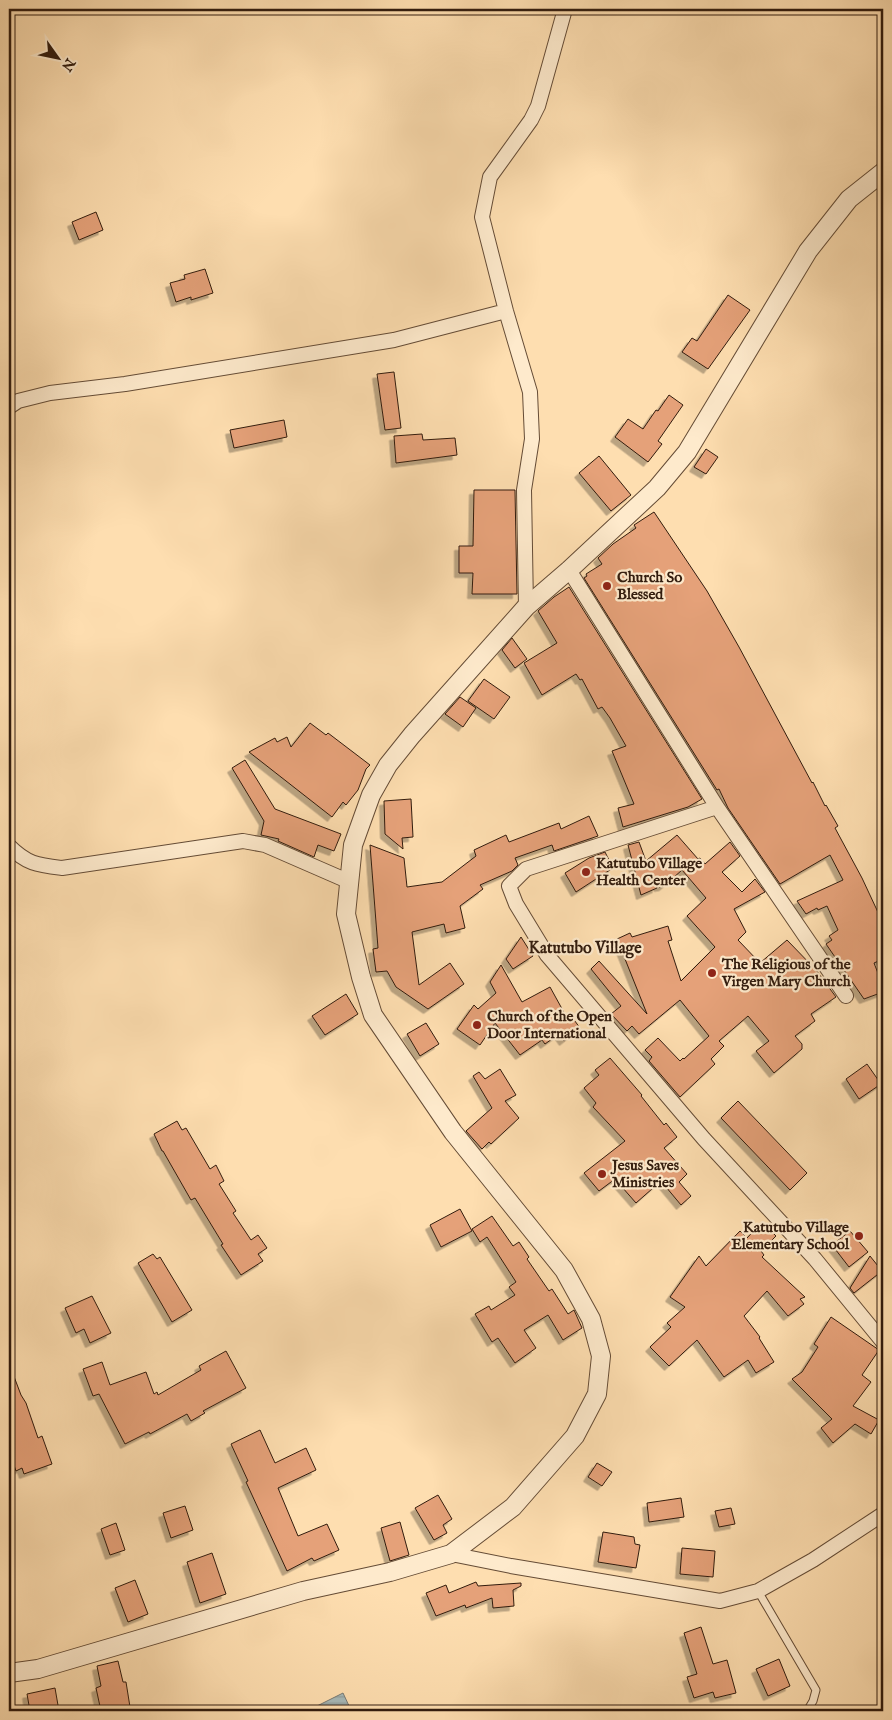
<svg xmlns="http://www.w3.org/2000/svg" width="892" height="1720" viewBox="0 0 892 1720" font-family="'IM FELL English',serif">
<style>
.water{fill:url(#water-rules);stroke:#787a74}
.building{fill:#e5a179;stroke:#321c0e;filter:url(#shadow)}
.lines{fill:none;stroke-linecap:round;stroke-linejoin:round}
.service-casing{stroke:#654c36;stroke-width:9}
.minor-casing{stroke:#654c36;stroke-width:16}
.tertiary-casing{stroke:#654c36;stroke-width:20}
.service{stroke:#feeacc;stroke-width:7}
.minor{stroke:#feeacc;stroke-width:14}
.tertiary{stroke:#feeacc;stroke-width:18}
.poi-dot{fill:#8f2418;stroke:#feeacc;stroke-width:2}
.labels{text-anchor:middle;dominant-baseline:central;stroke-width:4.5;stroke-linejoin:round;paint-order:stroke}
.poi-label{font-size:15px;font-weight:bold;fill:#321c0e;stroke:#feeacc;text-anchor:start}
.neighbourhood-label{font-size:16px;font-weight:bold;fill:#321c0e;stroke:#feeacc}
</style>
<defs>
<pattern id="water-rules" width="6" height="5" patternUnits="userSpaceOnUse" patternTransform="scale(1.25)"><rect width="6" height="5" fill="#a7b9b8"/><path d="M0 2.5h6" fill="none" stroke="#909e9d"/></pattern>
<filter id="shadow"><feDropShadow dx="-4.5" dy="4.5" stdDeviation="0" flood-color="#0004"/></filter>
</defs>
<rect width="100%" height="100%" fill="#fedeb0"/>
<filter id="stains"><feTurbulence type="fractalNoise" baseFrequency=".004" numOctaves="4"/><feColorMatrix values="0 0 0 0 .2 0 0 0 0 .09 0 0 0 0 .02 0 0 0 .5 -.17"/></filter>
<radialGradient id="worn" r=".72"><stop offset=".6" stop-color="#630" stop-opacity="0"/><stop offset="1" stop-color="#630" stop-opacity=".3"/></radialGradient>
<path class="water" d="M343,1693L350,1708L342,1711H307Z"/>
<path class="building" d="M96,212L103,230L79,240L72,222Z
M205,269L213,293L191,300V297L176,302L170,283L185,279L184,275Z
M728,295L750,310L708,369L682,352L692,338L697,341Z
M394,372L401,428L385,430L377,374Z
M669,395L683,405L658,441L662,444L648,462L615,437L628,419L643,429L656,410L658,411Z
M284,420L287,437L234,448L230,430Z
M422,434L423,440L455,438L457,455L396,463L394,436Z
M706,449L718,457L706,474L694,467Z
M599,456L631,495L611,511L579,473Z
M474,490H515L517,594H472L473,573H459V546H473Z
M654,512L707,591L739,647L812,783L813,782L825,806L826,805L838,826L835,828L862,878L883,923V959L874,963L883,986V992L864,999L826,944L832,940L829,936L838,930L827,906L818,910L817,908L806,914L797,901L843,880L830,855L780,884L728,808L719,789L717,790L584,578L587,576L586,574L602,564L598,558L613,544L636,528L634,525Z
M569,587L702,799L688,807L623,827L618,808L634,804L612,751L626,746L610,718L602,707L598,709L582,679L580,680L576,674L542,695L524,663L557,643L538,611L554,597Z
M512,638L527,659L515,668L502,650Z
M484,679L510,697L494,719L468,701Z
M460,697L476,708L463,727L445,714Z
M310,723L326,735L328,733L370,765L366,769L358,790L346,805L343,802L332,817L249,752L275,738L277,742L287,737L291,747Z
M245,760L275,809L341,834L334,851L318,845L314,857L278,841L279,839L261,835L264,821L232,768Z
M411,799L413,837L402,838L403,849L385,834L384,801Z
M589,816L598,836L554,851L552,845L515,858L518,865L512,871L480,885L483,889L460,906L465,928L446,933L444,924L412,932L419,985L450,963L464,984L428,1009L396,987L387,971L376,972L373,949L378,948L370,845L404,858L407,887L442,882L476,856L474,850L506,835L509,842L559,823L561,829Z
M677,835L698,859L700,858L705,864L730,842L740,856L722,872L742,892L755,879L765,892L734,909L746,932L738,940L760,963L787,940L816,970L836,997L811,1014L815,1021L795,1036L802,1044V1049L774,1073L756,1051L769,1041L748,1016L719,1041L724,1046L711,1059L715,1064L680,1097L649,1061L652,1057L645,1050L658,1038L680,1061L683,1058L684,1059L709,1036L680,1000L639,1034L632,1026L627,1031L611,1014L621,1006L591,969L599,961L647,1014L617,939L630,933L632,937L668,926L672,940L668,941L681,981L715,947L687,916L706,898L682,870L664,886L659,887L655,883L657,888L641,895L628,845L639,842L646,861Z
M605,852L613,868L576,892L565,873L589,858Z
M521,937L533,956L513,969L506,959Z
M501,965L522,1002L550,987L566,1016L569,1013L580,1028L564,1041L559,1034L545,1044L542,1040L520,1055L495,1023L480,1045L457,1029L474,1005L478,1009L496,993L490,982Z
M346,994L358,1014L325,1035L312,1016Z
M426,1023L439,1044L420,1056L407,1034Z
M610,1058L642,1095L641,1096L664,1125L666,1123L677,1137L664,1148L687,1174L679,1182L691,1196L681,1205L661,1181L636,1203L615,1179L599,1191L584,1173L625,1141L593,1107L596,1103L584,1088L599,1075L595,1070Z
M867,1064L881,1084L859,1099L846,1079Z
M500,1069L516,1095L505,1101L519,1118L491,1144L489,1142L482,1149L466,1131L492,1108L473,1076L479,1072L485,1079Z
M738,1101L807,1173L790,1190L721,1118Z
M177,1121L182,1130L186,1128L210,1169L216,1165L224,1181L219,1184L236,1211L233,1213L251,1240L258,1235L267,1248L258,1254L263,1261L241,1275L221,1245L223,1244L195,1198L191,1200L163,1151H162L154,1134Z
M460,1209L472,1231L441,1247L430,1225Z
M492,1216L513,1246L519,1242L529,1257L527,1259L549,1291L552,1289L568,1314L574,1310L582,1328L563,1340L548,1315L524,1330L536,1348L515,1363L498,1338L492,1342L475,1314L489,1306L491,1310L515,1295L509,1287L516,1282L487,1237L480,1242L472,1229Z
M762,1222L776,1236L761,1251L764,1255L762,1257L805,1297L800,1299L804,1304L788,1316L767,1291L744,1316L760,1337L759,1338L774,1362L756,1373L748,1360L724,1377L697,1340L669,1366L650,1347L671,1327L667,1323L685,1307L670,1297L699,1256L706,1266L740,1231L747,1238Z
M850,1231L868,1252L849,1267L832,1245Z
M153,1254L157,1259L160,1257L192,1310L172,1322L138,1263Z
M870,1256L882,1271L854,1293L850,1288Z
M92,1296L111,1333L90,1343L84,1329L76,1333L65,1308Z
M831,1317L879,1350L862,1375L871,1382L853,1406L879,1420L871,1434L855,1424L833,1443L821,1428L832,1419L792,1379L802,1372L818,1347L814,1344Z
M226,1351L246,1388L203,1411L205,1413L191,1421L187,1414L150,1434L149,1432L125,1444L99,1394L93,1396L83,1369L102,1362L110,1385L146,1372L154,1394L157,1392L158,1395L201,1370L199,1366Z
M10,1366L21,1395L26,1403L38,1438L42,1436L52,1464L24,1474L22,1468L16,1471L9,1451V1367Z
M260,1430L275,1463L306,1448L316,1470L278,1488L298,1536L327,1524L339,1550L314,1561L312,1558L287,1571L246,1482L248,1481L231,1444Z
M597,1463L612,1472L602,1486L588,1477Z
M438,1495L452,1519L443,1525L447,1533L434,1540L415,1508Z
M681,1498L684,1517L649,1522L647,1503Z
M185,1506L193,1530L171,1538L163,1513Z
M731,1508L735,1524L719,1527L715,1511Z
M400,1522L409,1555L390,1561L381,1528Z
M116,1523L125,1550L110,1555L101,1529Z
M603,1532L634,1537L635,1544L640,1545L636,1568L598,1562Z
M682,1548L715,1551L713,1577L680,1574Z
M212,1553L226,1594L200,1603L187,1562Z
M135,1580L148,1614L128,1622L115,1588Z
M476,1582L478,1586L521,1583V1586L513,1590L514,1606L493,1608L492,1598L466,1608L465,1605L436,1616L426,1593L446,1585L449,1593Z
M701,1627L713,1664L727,1660L736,1693L715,1698L713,1692L694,1698L687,1677L697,1674L684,1633Z
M779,1659L790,1686L768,1696L756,1669Z
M118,1661L123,1682H126L130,1707L101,1711L96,1688L101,1686L97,1666Z
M55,1688L59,1711H30L27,1694Z"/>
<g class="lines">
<g class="service-casing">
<path id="service" d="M758,1591L816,1690L813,1701L807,1711"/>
</g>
<g class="minor-casing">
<path id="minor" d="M9,407L18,401L50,393L125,384L394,340L506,311
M569,570L717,807L846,996
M526,607L524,490L532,439L530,392L506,311L482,217L490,177L531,120L538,106L565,9
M717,807L526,869L509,886L516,904L547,955L704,1139L815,1259L883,1342
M9,846C27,864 37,865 62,868L243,841L265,845L350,882
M451,1554L511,1566L720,1601L758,1591L813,1560L883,1514"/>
</g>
<g class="tertiary-casing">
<path id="tertiary" d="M9,1673L38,1669L303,1591L390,1572L451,1554L513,1507L575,1436L597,1394L601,1356L591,1319L564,1270L453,1132L373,1015L361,977L346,914L353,845L371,795L388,765L412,735L526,607L569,570L657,488L687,452L808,251L849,199L883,172"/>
</g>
<use href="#service" class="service"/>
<use href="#minor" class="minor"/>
<use href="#tertiary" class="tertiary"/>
</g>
<g class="poi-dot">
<circle cx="607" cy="586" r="5"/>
<circle cx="586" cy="872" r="5"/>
<circle cx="712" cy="973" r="5"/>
<circle cx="477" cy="1025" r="5"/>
<circle cx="602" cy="1174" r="5"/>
<circle cx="859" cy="1236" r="5"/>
</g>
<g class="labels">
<g class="poi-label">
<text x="617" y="577">Church So<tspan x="617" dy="17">Blessed</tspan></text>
<text x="596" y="863">Katutubo Village<tspan x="596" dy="17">Health Center</tspan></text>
<text x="722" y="964">The Religious of the<tspan x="722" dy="17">Virgen Mary Church</tspan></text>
<text x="487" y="1016">Church of the Open<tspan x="487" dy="17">Door International</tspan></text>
<text x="612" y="1165">Jesus Saves<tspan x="612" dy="17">Ministries</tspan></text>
<text x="849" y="1227" text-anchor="end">Katutubo Village<tspan x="849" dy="17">Elementary School</tspan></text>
</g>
<g class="neighbourhood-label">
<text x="585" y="949">Katutubo Village</text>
</g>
</g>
<rect width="892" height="1720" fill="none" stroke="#fedeb0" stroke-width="30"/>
<rect x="10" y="10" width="872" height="1700" fill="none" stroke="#321c0e" stroke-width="2.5"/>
<rect x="15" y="15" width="862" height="1690" fill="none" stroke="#321c0e"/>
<g transform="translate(58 58) rotate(123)" stroke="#feeacc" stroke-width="4" paint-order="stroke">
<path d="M0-4L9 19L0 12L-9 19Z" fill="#321c0e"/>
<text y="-8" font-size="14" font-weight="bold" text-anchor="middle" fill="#321c0e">N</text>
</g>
<rect width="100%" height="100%" filter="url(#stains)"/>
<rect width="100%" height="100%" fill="url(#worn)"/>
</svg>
